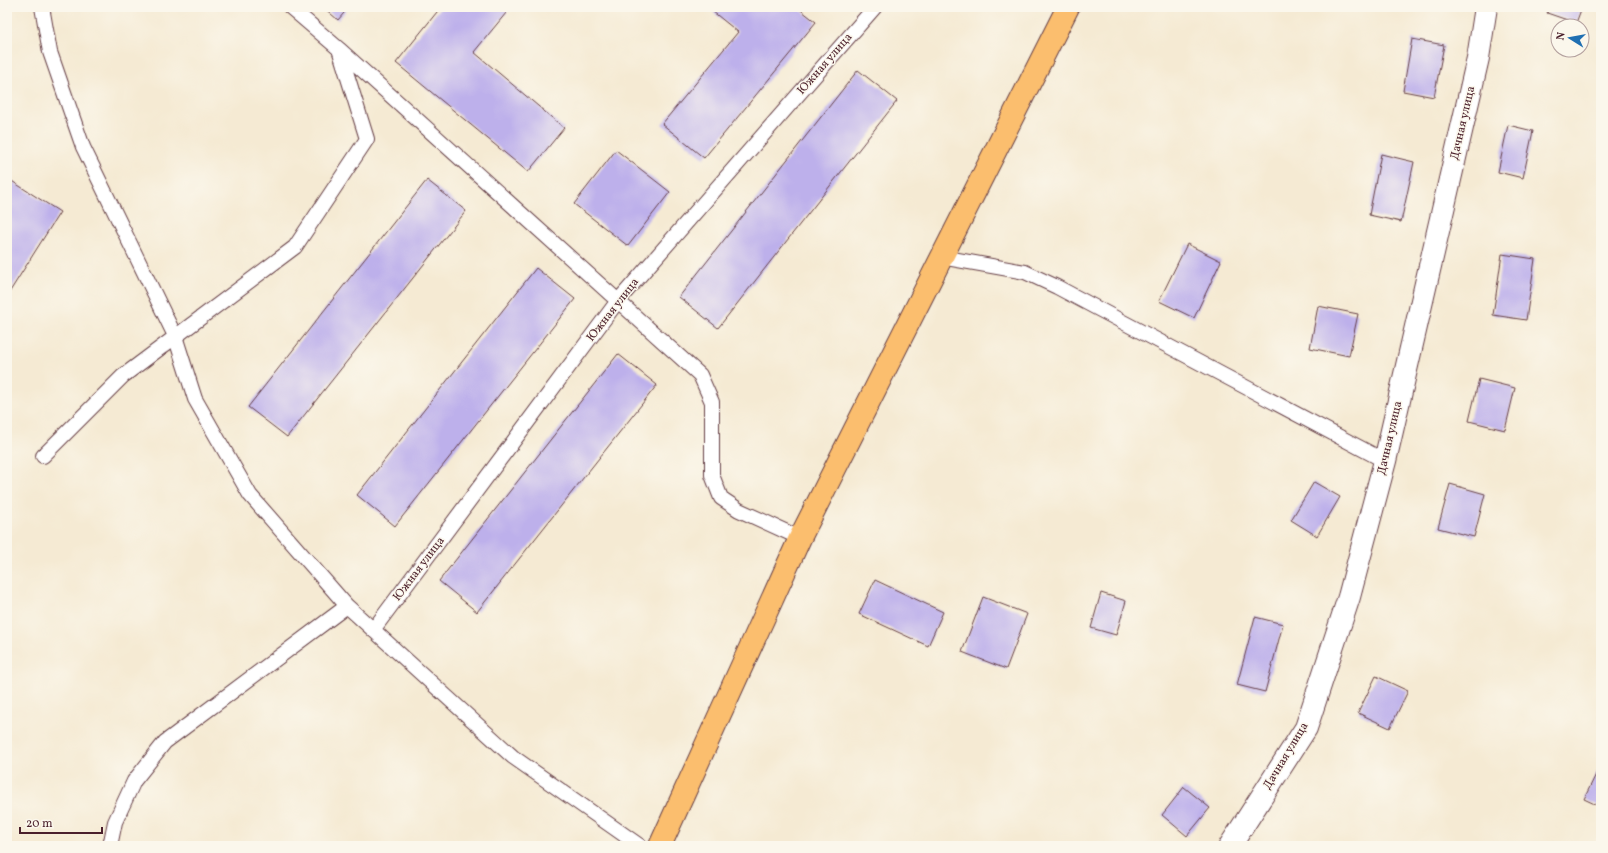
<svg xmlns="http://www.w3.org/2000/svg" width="1608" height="853" viewBox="0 0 1608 853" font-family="Vollkorn,serif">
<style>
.building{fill:#bdb0eb}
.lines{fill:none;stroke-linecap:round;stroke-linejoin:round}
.lane-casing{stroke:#643d44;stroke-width:16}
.street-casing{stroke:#643d44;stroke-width:24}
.primary-casing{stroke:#643d44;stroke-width:24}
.lane{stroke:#fff;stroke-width:14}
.street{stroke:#fff;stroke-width:22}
.primary{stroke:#fbbe6e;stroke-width:22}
.labels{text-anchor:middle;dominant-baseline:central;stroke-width:3;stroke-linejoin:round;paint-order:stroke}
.street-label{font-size:12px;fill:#4a1f2b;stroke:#fbf7ec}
</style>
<rect width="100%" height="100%" fill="#fbf7ec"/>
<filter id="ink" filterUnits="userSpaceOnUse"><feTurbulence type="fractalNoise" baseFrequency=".025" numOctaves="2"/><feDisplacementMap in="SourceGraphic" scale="8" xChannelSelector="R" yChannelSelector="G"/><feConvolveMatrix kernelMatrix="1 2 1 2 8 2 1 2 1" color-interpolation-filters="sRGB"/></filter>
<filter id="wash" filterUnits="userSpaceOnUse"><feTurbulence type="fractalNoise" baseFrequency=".012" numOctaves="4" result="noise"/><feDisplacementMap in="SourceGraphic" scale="16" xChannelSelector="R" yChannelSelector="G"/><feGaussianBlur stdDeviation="0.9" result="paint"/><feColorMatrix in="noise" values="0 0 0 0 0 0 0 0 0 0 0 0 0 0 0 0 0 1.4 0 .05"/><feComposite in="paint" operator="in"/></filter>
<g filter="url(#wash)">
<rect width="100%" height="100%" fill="#f5ead3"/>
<g id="blocks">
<path class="building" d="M323,7H349L338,20Z
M441,7H511L474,52L564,128L528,172L396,63Z
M707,7H797L816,22L704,158L662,124L738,32Z
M1550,7H1582L1576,23L1547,13Z
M1412,39L1444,45L1434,97L1403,91Z
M858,70L897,101L718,328L679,297Z
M1508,125L1533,131L1523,178L1498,172Z
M616,150L670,192L628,246L574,204Z
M1381,154L1414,162L1401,222L1369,215Z
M7,178L60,212L7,296Z
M427,180L466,211L287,437L248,407Z
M1187,244L1221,261L1194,318L1159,301Z
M1502,254L1535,259L1526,320L1493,315Z
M536,268L575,299L395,526L357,495Z
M1318,306L1358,314L1349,356L1310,348Z
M618,354L657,385L477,612L439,581Z
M1479,379L1515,388L1505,430L1469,421Z
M1314,482L1340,497L1317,536L1291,520Z
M1450,484L1485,494L1474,537L1438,528Z
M875,580L943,612L928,646L859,614Z
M1101,593L1126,601L1116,635L1091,628Z
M983,597L1027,614L1006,669L962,652Z
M1255,617L1283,624L1265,692L1237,685Z
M1376,676L1408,691L1390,728L1358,713Z
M1601,764V807L1584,799Z
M1184,787L1210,808L1187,836L1162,815Z"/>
</g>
</g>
<g filter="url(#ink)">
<use href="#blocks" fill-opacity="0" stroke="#643d44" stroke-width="1"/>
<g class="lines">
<g class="lane-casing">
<path id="lane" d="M42,7L50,52L83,147L175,336L195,399L250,495L347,606L513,757L640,846
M290,7L339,49L700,375L712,402V475L721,498L739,510L800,538
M941,257L1025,272L1057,287L1385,461
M43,456L123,376L295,247L367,139L339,49
M373,630L617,302L875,7
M110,846L115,822L134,781L165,742L347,606"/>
</g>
<g class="street-casing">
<path id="street" d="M1230,846L1306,728L1349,597L1385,461L1478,58L1486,7"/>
</g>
<g class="primary-casing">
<path id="primary" d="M660,846L800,538L1068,7"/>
</g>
<use href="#lane" class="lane"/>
<use href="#street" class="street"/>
<use href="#primary" class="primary"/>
</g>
</g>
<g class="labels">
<g class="street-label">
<text transform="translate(825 64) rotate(-49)">Южная улица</text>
<text transform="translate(1463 123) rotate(-77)">Дачная улица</text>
<text transform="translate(613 310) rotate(-52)">Южная улица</text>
<text transform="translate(1390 438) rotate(-77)">Дачная улица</text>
<text transform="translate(419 569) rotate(-53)">Южная улица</text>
<text transform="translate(1286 756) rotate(-59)">Дачная улица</text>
</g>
</g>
<rect width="1608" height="853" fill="none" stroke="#fbf7ec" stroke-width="24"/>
<g transform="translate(1570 38) rotate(281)"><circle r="19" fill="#fbf7ec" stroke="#b4a19f"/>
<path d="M0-3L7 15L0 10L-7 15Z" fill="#1f6fb2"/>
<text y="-6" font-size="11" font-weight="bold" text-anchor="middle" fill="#4a1f2b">N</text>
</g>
<path d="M20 827v6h82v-6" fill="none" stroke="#4a1f2b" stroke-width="2"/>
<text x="26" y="827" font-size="12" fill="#4a1f2b" stroke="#fbf7ec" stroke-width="3" paint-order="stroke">20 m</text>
</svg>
